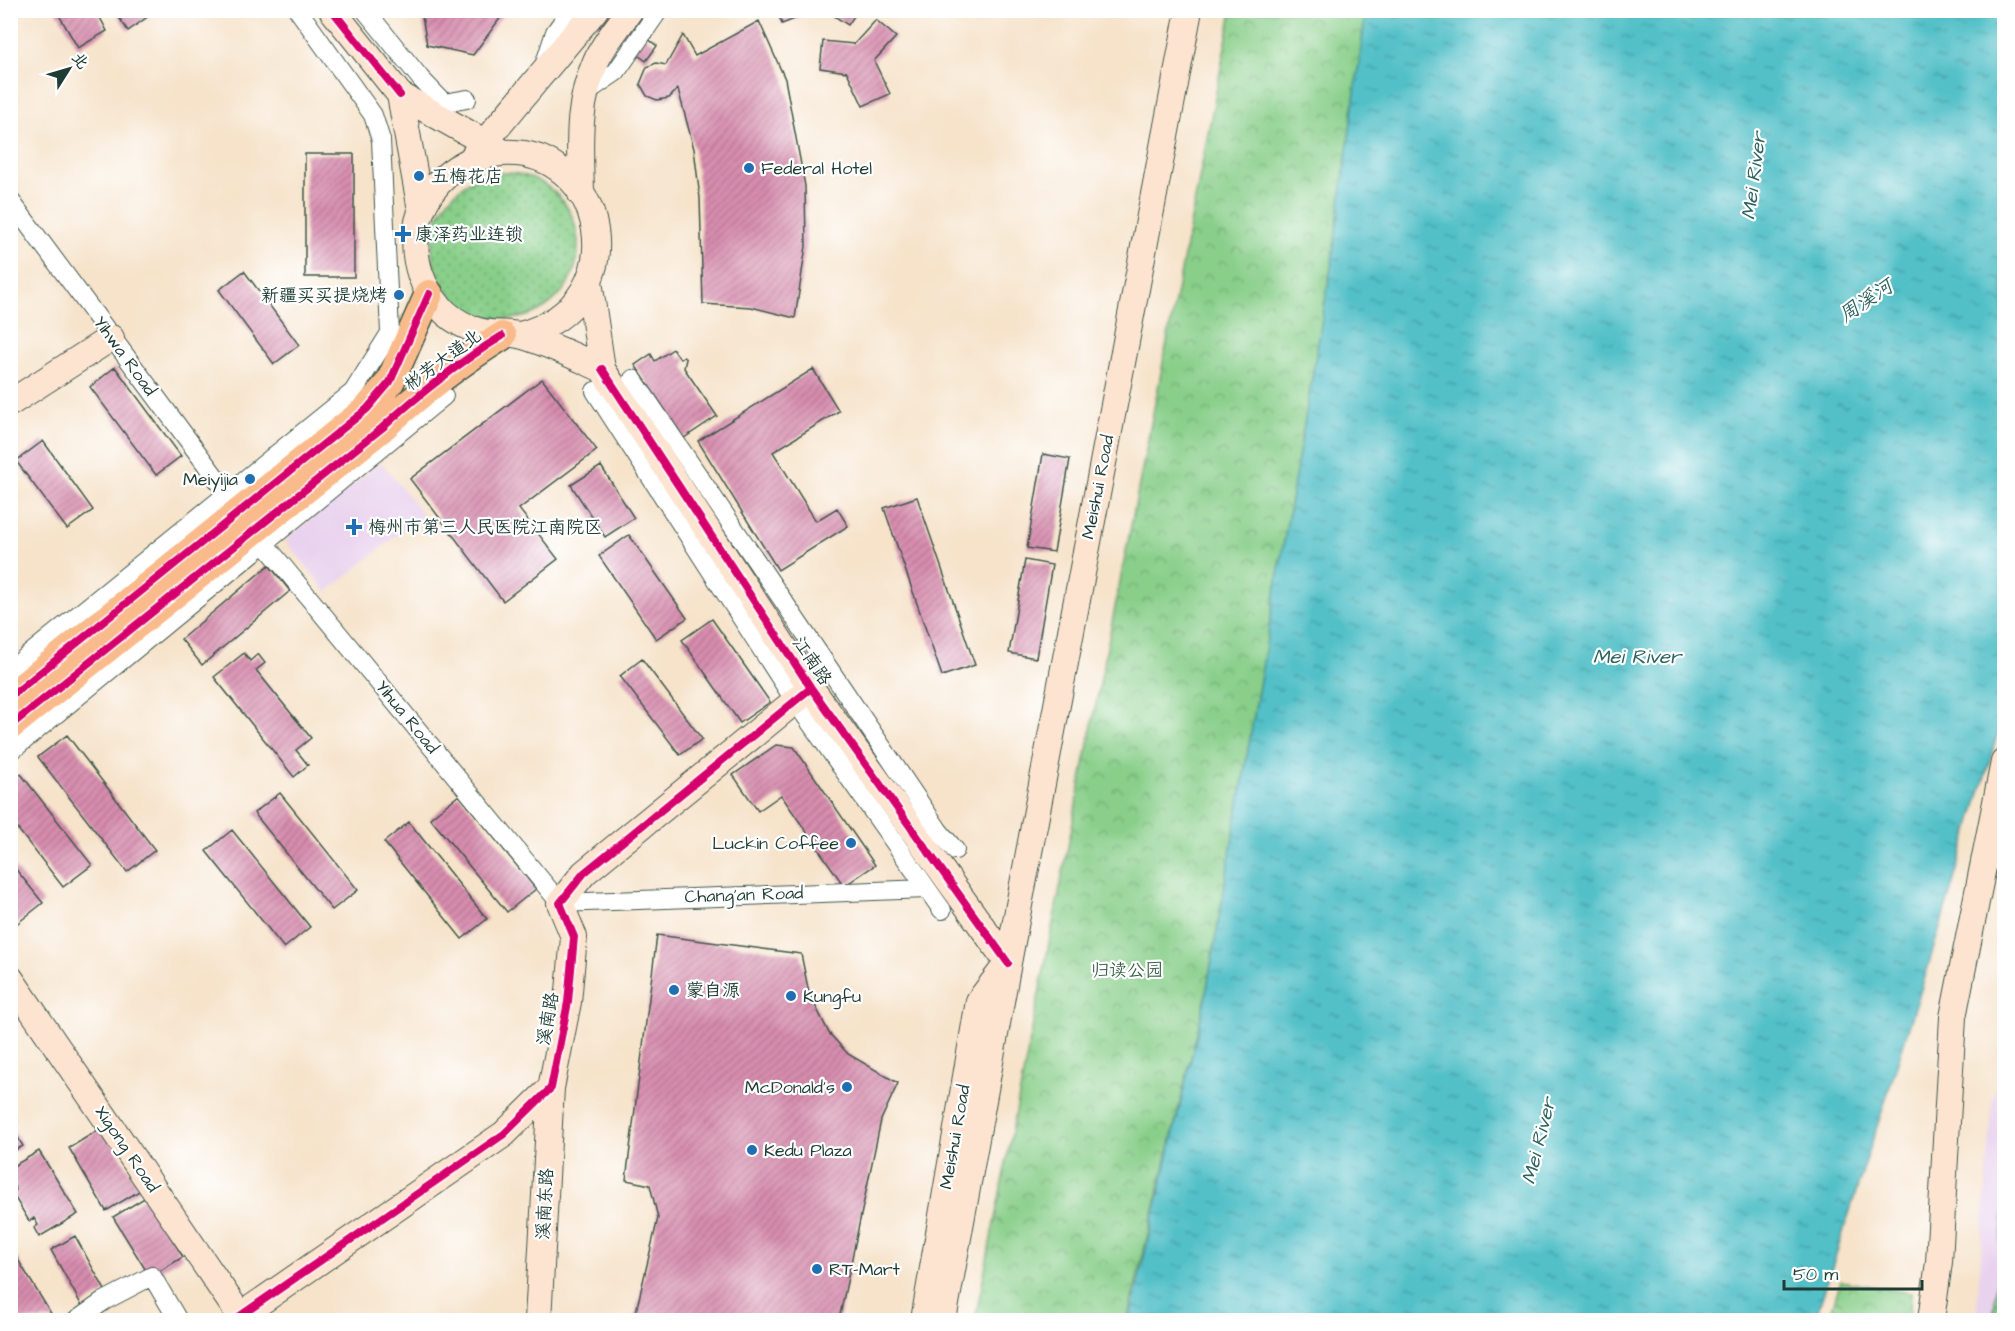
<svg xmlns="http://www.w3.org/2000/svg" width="2015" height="1331" viewBox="0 0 2015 1331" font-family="'Architects Daughter','LXGW WenKai TC',sans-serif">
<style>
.built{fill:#e9d2ee}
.grass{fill:url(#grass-dots);stroke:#54865f;stroke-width:1.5}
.park{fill:url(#park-crowns);stroke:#54865f;stroke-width:1.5}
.garden{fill:url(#garden-furrows);stroke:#54865f;stroke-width:1.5}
.water{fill:url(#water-ripples);stroke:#387e7e;stroke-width:1.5}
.building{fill:url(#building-hatch)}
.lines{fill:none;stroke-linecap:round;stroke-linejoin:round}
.street-casing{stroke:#3f564a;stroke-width:20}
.secondary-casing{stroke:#3f564a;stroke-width:28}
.primary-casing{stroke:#3f564a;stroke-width:31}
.street{stroke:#fff;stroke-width:18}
.secondary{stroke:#fde4d1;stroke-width:26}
.primary{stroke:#fabb8c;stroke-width:28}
.cycleway-casing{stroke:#fff;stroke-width:11}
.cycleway{stroke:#d6006c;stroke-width:8}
.poi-dot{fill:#1f6fb2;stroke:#fff;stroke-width:2}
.labels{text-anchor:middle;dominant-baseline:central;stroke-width:4.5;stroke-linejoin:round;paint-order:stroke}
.poi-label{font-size:18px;fill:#1f3d34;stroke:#fff;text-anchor:start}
.street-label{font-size:18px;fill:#1f3d34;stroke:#fff}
.park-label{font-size:18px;fill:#3a624a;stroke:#fff}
.water-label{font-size:20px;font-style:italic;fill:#2e6460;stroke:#fff}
</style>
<defs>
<pattern id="grass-dots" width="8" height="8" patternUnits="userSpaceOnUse" patternTransform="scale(1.5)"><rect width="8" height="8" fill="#89cf8a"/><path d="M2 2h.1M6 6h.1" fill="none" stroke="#6fa972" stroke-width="1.8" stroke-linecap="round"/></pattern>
<pattern id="park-crowns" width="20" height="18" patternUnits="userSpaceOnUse" patternTransform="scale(1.5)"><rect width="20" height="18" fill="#89cf8a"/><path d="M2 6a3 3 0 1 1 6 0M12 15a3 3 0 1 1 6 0" fill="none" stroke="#6fa972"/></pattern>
<pattern id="garden-furrows" width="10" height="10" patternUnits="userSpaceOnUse" patternTransform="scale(1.5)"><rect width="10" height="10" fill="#89cf8a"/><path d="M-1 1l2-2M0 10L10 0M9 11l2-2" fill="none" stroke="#6fa972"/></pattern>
<pattern id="water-ripples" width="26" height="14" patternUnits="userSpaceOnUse" patternTransform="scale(1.5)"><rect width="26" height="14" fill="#52c0c8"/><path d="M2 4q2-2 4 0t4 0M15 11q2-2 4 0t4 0" fill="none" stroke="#439da3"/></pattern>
<pattern id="building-hatch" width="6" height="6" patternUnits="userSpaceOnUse" patternTransform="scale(1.5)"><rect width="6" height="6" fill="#d88daf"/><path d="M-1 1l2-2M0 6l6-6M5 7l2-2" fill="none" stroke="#af748f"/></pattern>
</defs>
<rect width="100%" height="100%" fill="#fff"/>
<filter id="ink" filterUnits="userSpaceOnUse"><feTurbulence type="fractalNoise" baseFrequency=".0167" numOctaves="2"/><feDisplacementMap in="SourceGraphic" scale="12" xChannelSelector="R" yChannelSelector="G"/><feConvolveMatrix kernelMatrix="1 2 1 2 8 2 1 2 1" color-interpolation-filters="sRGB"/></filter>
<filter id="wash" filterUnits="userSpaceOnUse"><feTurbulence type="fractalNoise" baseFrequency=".008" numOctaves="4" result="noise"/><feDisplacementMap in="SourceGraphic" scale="24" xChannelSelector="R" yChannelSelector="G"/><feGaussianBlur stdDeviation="1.35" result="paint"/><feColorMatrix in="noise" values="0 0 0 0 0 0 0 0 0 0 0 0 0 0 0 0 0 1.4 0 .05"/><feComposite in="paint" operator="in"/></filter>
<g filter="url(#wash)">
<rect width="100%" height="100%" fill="#f6e3ca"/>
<path class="built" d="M381,462L423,514L327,592L285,540Z
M2004,1037V1320H1976L1992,1104Z"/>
<path class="grass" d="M432 246a73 73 0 1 1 146 0a73 73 0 1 1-146 0Z"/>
<path class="park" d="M1232,11H1366L1332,262L1205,1000L1127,1320H975Z
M1841,1281L1911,1293L1909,1320H1828Z"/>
<path class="garden" d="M2004,1212V1320H1993Z"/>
<path class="water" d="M1366,11H2004L2003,716L1925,977L1815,1320H1129L1205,1000L1332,262Z"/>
<g id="blocks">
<path class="building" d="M56,10H96L107,31L78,48Z
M114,10H157L128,31Z
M421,10H503L504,13L473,55L427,45Z
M578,10H611L657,46L646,61Z
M777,10H815V11L782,24Z
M825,10H858L848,25Z
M876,20L896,37L874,61L890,94L863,106L847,72L820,68L823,41L854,44Z
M759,21L785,79L805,186L806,246L795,318L751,307L703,304L700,198L694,149L678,89L669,98L657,100L647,96L640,84L647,67L656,63L666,65L683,35L695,56Z
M305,154H354V277H305Z
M244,271L299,345L274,364L219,290Z
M673,349L680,359L683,357L686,359L684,368L717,416L684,438L635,365L651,354L655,361Z
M115,367L181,456L156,475L90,387Z
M813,369L839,411L773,452L816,521L837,508L848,526L778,570L698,441Z
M542,379L597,450L519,509L558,559L503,601L410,479Z
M43,441L93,510L67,529L16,461Z
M1043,454L1070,459L1054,552L1027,548Z
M601,466L634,518L605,537L571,485Z
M917,497L975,665L942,676L884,508Z
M629,535L687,618L656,639L599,556Z
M1025,560L1052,565L1036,658L1009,653Z
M269,565L290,591L202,665L181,639Z
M712,619L770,702L740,723L682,640Z
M244,653L250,661L258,654L265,663L256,670L311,738L296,750L308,765L294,777L214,677Z
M642,659L702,739L680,755L620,676Z
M67,735L155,850L127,872L38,757Z
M776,745L794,747L875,865L844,886L781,795L758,811L733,775Z
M21,774L92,865L63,887L10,819V782Z
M280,793L358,890L332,910L254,813Z
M459,795L536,889L507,912L430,818Z
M409,822L487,919L462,939L384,842Z
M232,830L310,927L284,948L206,851Z
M10,862L43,903L14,926L10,920Z
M657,935L801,954L809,993L829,1033L848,1054L898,1083L881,1120L839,1320H634L658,1218L650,1185L626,1180Z
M10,1108L16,1118L10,1121Z
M10,1125L23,1146L10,1153Z
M103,1127L141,1190L106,1211L69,1148Z
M39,1151L78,1214L39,1237L34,1228L38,1225L34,1218L29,1221L12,1193L16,1190L13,1184L10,1186V1168Z
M146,1197L183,1257L150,1277L113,1217Z
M75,1236L106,1292L82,1306L51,1250Z
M12,1250L55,1320H10Z"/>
</g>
</g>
<g filter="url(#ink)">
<use href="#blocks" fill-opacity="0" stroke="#3f564a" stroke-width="1.5"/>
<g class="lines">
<g class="street-casing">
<path id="street" d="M365,10L421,79L444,103L467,99
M545,63L555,32L571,10
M585,93L616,72L659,10
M10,200L234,502
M633,379L939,831L955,850
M595,391L795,701L942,910
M254,531L560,903L927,889
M10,670L353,392L390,333L381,140L373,115L298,10
M10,752L444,396
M77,1320L104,1301L152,1276L178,1320"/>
</g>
<g class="secondary-casing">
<path id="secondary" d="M332,10L400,95L504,153
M400,95L421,210
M474,155L595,10
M581,194C580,146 576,106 596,61C604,43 619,26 630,10
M589,281L602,369L811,688L1008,963
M520,335C641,303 605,145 501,153C469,156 440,173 425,203C402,248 421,308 470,328C490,337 506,331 523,336C550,344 576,357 602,369
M10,403L111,338
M10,978L243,1320
M240,1316L504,1134L551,1088L568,1002L574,937L560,903L584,873L811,688
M538,1320L551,1088
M924,1320L979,1001L1004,968
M943,1320L1008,963L1189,10
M1931,1320L1939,1262L1953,1017L2004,762"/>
</g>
<g class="primary-casing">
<path id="primary" d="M10,697L367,409L390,382L429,294
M10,726L382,428C420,393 458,363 502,336"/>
</g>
<use href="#street" class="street"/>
<use href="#secondary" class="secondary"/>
<use href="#primary" class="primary"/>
<g class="cycleway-casing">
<path id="cycleway" d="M332,10L400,95
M602,369L811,688L1008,963
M10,697L367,409L390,382L429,294
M10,726L382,428C420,393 458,363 502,336
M240,1316L504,1134L551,1088L568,1002L574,937L560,903L584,873L811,688"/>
</g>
<use href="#cycleway" class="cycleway"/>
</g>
</g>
<g class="poi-dot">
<circle cx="749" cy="168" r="6"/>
<circle cx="419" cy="176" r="6"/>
<path d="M400 225h6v6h6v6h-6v6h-6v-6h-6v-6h6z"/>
<circle cx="399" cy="295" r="6"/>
<circle cx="250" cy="479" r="6"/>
<path d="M351 518h6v6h6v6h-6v6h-6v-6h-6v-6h6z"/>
<circle cx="851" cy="843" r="6"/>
<circle cx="674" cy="990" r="6"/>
<circle cx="791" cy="996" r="6"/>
<circle cx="847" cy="1087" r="6"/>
<circle cx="752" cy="1150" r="6"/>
<circle cx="817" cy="1269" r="6"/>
</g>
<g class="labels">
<g class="poi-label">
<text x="761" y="168">Federal Hotel</text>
<text x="431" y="176">五梅花店</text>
<text x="415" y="234">康泽药业连锁</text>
<text x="387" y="295" text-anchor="end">新疆买买提烧烤</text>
<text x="238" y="479" text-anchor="end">Meiyijia</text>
<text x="368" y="527">梅州市第三人民医院江南院区</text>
<text x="839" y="843" text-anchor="end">Luckin Coffee</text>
<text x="686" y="990">蒙自源</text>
<text x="803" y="996">Kungfu</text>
<text x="835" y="1087" text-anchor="end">McDonald's</text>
<text x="764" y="1150">Kedu Plaza</text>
<text x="829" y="1269">RT-Mart</text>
</g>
<g class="street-label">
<text transform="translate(125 356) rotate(54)">Yihwa Road</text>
<text transform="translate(443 360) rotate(-36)">彬芳大道北</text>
<text transform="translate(1098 487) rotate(-79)">Meishui Road</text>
<text transform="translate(812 661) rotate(56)">江南路</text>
<text transform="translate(407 717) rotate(51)">Yihua Road</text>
<text transform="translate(744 895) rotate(-2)">Chang’an Road</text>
<text transform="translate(548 1019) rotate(-80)">溪南路</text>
<text transform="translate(955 1137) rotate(-80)">Meishui Road</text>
<text transform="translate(127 1149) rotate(56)">Xigong Road</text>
<text transform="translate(545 1204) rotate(-87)">溪南东路</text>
</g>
<g class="park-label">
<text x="1127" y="970">归读公园</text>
</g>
<g class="water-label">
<text transform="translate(1754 176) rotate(-83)">Mei River</text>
<text transform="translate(1866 301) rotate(-34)">周溪河</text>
<text x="1637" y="657">Mei River</text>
<text transform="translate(1539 1141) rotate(-76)">Mei River</text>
</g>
</g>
<rect width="2015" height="1331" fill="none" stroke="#fff" stroke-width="36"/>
<g transform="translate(69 69) rotate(53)" stroke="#ffffff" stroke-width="4.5" paint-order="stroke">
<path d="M0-4.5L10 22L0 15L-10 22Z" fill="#1f3d34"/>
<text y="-9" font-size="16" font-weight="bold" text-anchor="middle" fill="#1f3d34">北</text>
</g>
<path d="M1784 1280v9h138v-9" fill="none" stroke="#1f3d34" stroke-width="3"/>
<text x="1793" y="1280" font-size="18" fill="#1f3d34" stroke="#ffffff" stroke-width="4.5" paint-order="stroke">50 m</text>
</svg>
